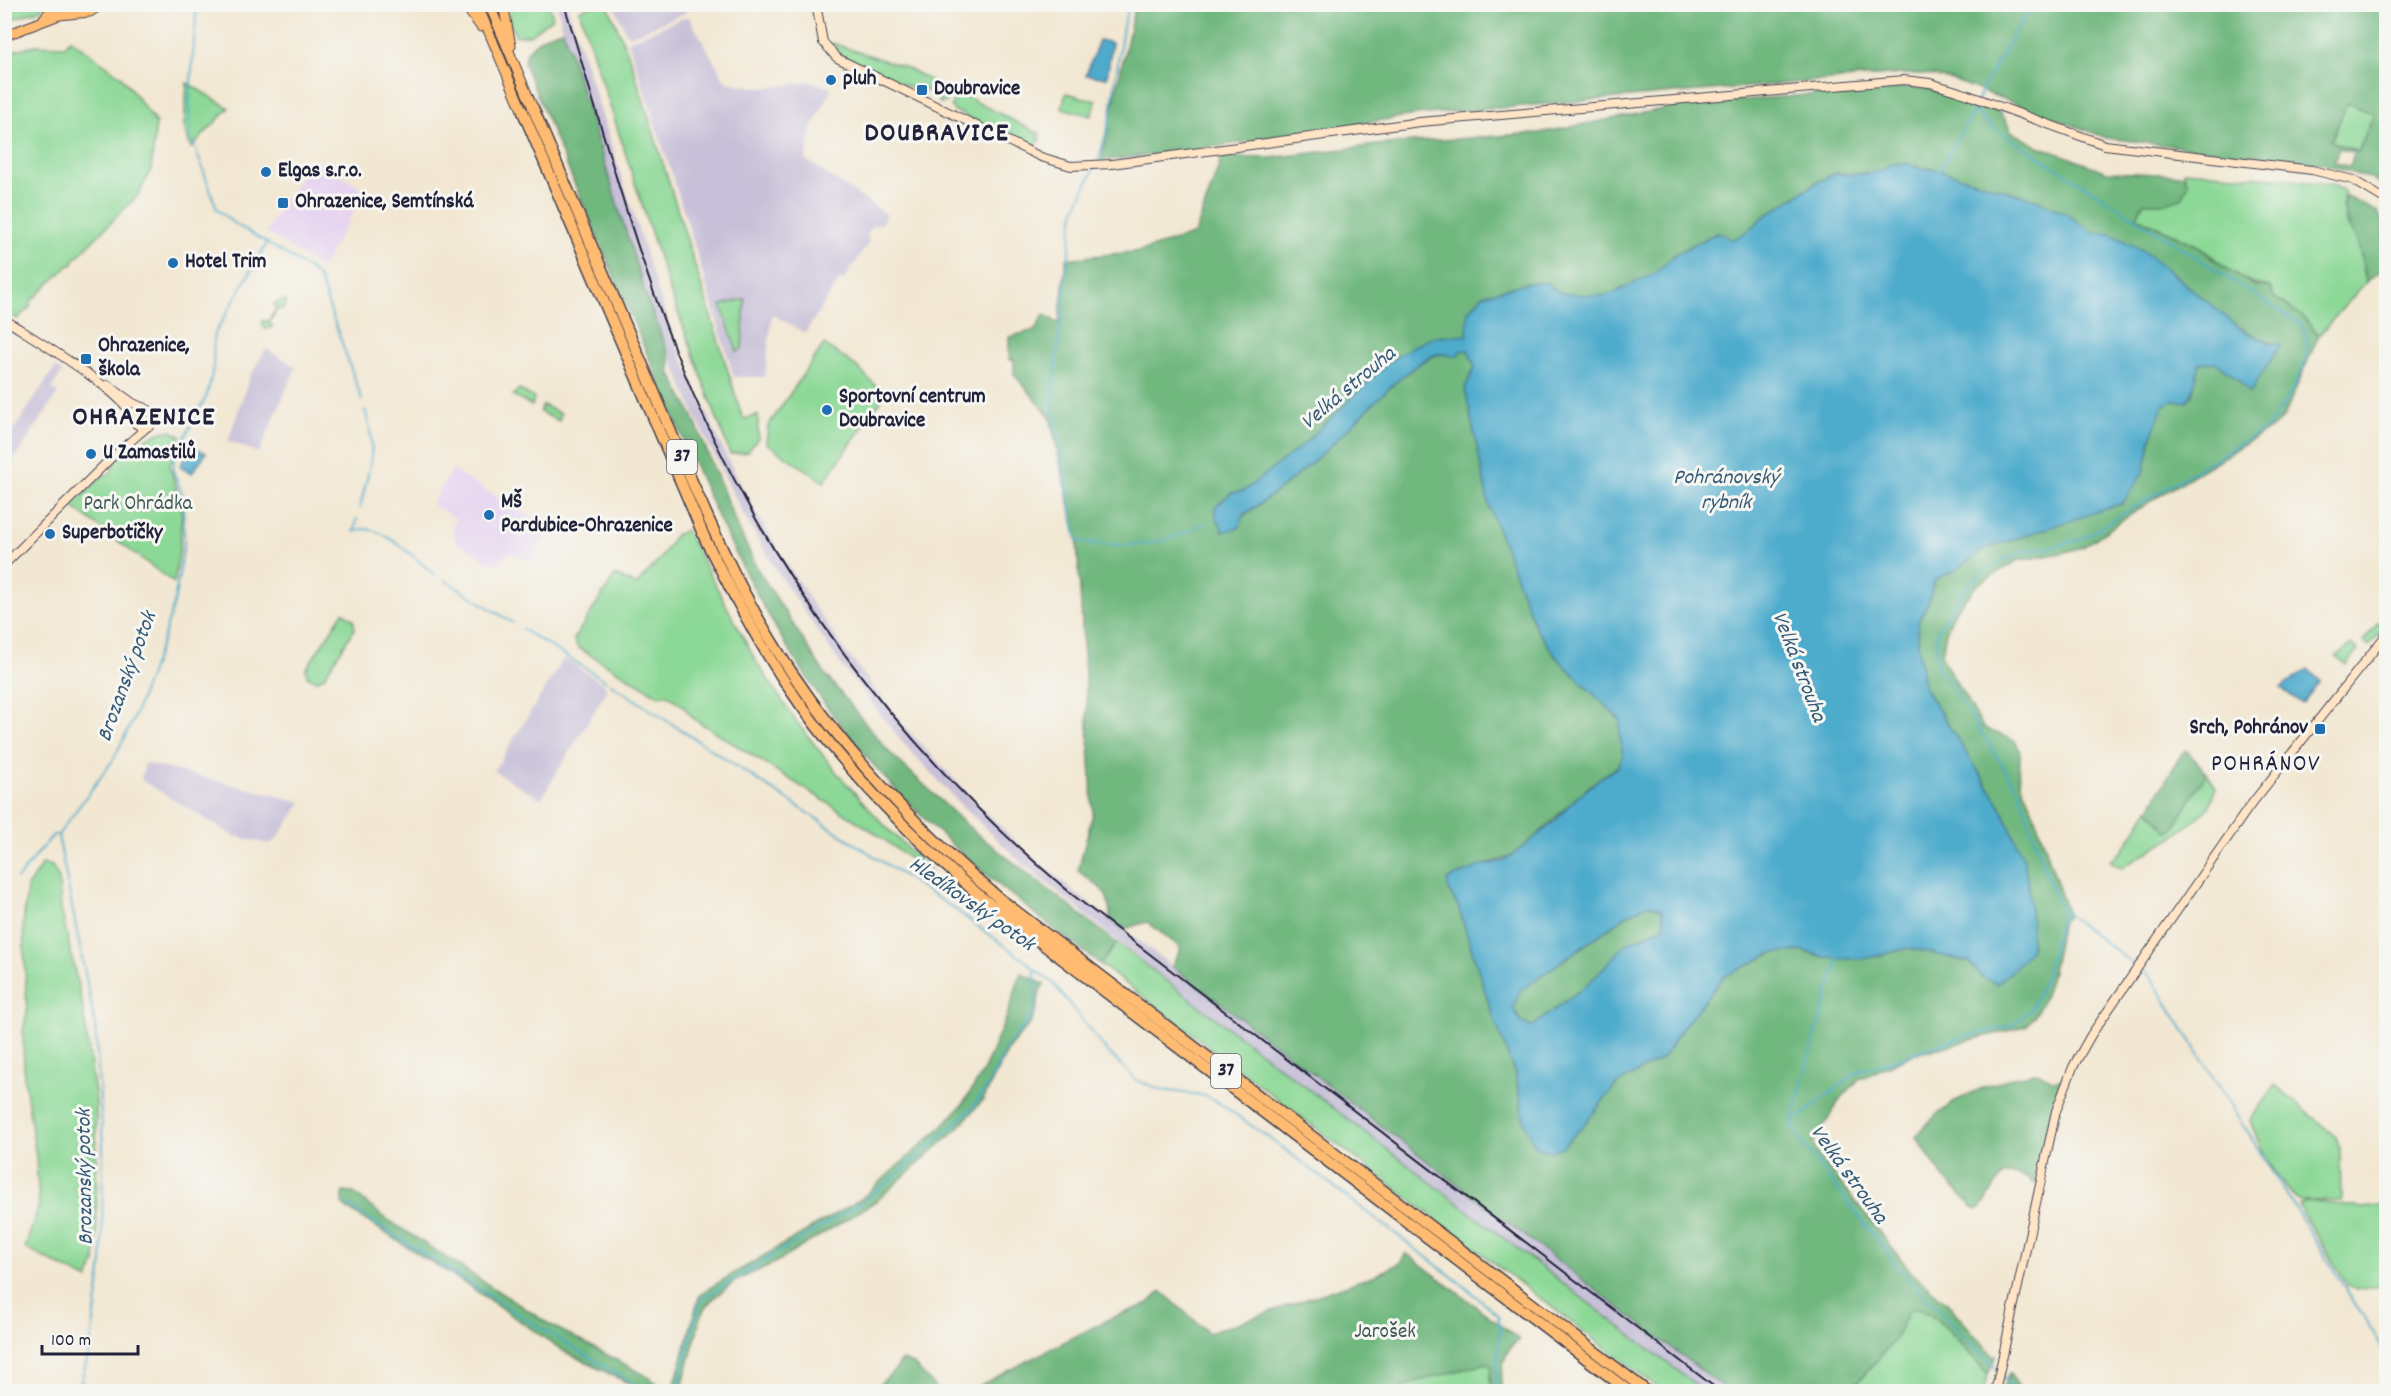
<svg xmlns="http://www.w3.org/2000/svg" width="2391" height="1396" viewBox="0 0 2391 1396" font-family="Dekko,sans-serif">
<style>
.built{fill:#e6d3f0}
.industrial{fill:#c8c0d8}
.green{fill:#8cd896;stroke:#577d68;stroke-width:1.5}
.forest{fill:#71b87f;stroke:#4a6d5d;stroke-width:1.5;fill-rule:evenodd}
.water{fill:#4eabcc;stroke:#386684;stroke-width:1.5;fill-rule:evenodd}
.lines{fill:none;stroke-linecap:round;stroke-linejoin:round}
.stream{stroke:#4eabcc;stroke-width:2}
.secondary-casing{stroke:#414052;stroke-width:10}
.primary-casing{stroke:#414052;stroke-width:11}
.highway-casing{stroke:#414052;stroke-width:13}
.secondary{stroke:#ffe4c6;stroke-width:8}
.primary{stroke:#febb71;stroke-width:9}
.highway{stroke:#febb71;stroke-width:10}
.rail{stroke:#22223b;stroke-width:2}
.poi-dot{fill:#1f6fb2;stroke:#f6f6f2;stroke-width:2}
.labels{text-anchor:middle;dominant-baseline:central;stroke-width:6;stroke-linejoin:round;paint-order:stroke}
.shield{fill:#f6f6f2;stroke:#626272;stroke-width:1.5}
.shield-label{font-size:20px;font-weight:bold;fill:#22223b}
.poi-label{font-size:21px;font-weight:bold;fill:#22223b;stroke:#f6f6f2;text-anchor:start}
.park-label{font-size:21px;fill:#425956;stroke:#f6f6f2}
.water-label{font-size:22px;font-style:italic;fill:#345975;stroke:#f6f6f2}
.quarter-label{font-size:24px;letter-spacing:1.5px;fill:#22223b;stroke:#f6f6f2}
.district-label{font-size:27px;font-weight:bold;letter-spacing:1.5px;fill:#22223b;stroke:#f6f6f2}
</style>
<rect width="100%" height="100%" fill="#f6f6f2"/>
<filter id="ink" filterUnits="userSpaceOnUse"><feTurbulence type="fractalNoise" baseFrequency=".0167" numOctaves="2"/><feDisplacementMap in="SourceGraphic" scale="12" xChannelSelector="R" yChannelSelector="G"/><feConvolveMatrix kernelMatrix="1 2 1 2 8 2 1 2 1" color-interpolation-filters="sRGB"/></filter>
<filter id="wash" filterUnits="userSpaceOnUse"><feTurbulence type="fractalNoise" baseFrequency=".008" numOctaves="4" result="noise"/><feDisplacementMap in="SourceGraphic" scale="24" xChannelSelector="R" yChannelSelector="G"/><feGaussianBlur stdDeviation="1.35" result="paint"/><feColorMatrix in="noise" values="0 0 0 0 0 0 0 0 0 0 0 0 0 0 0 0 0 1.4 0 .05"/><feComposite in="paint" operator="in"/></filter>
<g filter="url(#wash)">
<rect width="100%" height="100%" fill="#f2e7d2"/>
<path class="built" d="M312,159L364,189L365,193L321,268L266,232Z
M452,470L550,528L530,562L510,552L494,564L456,542L452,527L456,519L432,504Z"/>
<path class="industrial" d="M557,5H567L658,292L677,346L727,458L756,513L812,603L846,652L907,729L980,807L1028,853L1076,893L1728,1391H1704L1173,986L1022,863L960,804L903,743L842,666L776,570L742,512L696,418L646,296L563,30Z
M614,5H691L685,13L630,36L626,33Z
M688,16L726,82L762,88L811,82L832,88L812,128L806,160L886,214L882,223L872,226L867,234L869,242L843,281L840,279L805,333L772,314L765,377H734L686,218L628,41Z
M266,349L296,367L259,453L228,441L250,376Z
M55,367L62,372L52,388L58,393L5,473V443Z
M564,658L605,685L606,692L541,799L494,771Z
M145,763L149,764L302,802L276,840L269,844L234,836L141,780Z"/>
<path class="green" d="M22,4L45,5L39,10L5,22V12Z
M507,5H549L553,17L530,35L516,36L510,25Z
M594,5H608L631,61L743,419L758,415V438L748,452L730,454L669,288L579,10Z
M70,39L121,76L156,123L151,169L139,194L75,259L72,265H69L31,301L30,307L17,319L4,309L5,53L36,45L65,46Z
M832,43L907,68L951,92L945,103H940L938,101L940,99C933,89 925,91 915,89C908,87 903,83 896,83L846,59L832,47Z
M187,83L229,108L191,148L184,126Z
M957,92L1040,134L1038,137L1041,139L1034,145L1026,146L953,110L951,106Z
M1066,93L1096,101L1091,116L1062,108Z
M2348,102L2374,114L2358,152L2331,141Z
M2184,171L2287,179L2335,186L2344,191L2343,204L2346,221L2359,246L2366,282L2319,335L2302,316L2274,297L2268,286C2239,286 2220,259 2196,245C2177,234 2156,227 2136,217L2143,203L2176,201L2188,181L2184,175Z
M745,299L742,349L737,352L721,305Z
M284,300L287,302L282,310L278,308L269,323L273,326L271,328L265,329L262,325L263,320L268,322L277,307L273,304Z
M824,344L856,366L885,395L824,482L766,443L768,426Z
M519,389L534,398L532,406L513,395Z
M543,405L561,414L559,421L540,412Z
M165,431H171L181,436L170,466L182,508L180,547L174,583L71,506L103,475L110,474C116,452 144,438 165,431Z
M686,530L757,663L795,720L837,773L884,825L930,870V874L874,832L694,719L683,706L666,694L659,696L577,647L574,639L615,575L636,585L661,558L675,535Z
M343,612L353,619L355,628L324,677L316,681L307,676L306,669Z
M2378,623L2384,628L2369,646L2363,641Z
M2351,644L2358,650L2346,665L2336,657Z
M2206,772L2216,787L2208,809L2179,833L2122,868L2110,861L2123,850L2149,809L2162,826L2176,827L2180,815L2205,776Z
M42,864L52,866L59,879L61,909L82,1003L96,1101L97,1232L95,1262L88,1280L25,1248L39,1205L36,1157L24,1076L23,1031L27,1012L23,925L27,887Z
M1117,943L1704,1391H1662L1100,964Z
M2275,1085L2336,1137L2340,1149L2341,1201H2299C2280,1185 2257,1144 2250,1120Z
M2307,1201L2363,1208L2386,1205V1285L2356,1290L2347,1285L2300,1208L2298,1205Z
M1913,1308C1938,1310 1972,1356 1988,1375L1983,1391L1849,1392L1894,1341L1910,1309Z
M1486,1363L1491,1366L1490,1381L1493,1391L1395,1392L1418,1381Z"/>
<path class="forest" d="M1135,5H2386V190L2371,179L2324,164L2107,138L1950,79L1925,74H1901L1415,115L1193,150L1101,161ZM2347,103L2374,114L2358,152L2331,141ZM2339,148L2354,153L2350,167L2334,162Z
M563,30L646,296L670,358V372L693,417L738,528L758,570L825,674L889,752L972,830L1117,943L1100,964C1013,898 929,833 860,749C765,635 711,505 654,370C611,268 566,166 524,63C525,45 547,33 563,30Z
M1902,87L1926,88L2000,112L2012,132L2036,145L2107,172L2184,175L2189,184L2181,198L2166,203H2143L2137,217L2197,246L2224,267L2255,286L2270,287L2274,297L2302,316L2319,335L2283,418L2273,427L2151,501L2083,547L2062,553L2016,561L1977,585L1955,611L1946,632L1942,654L1943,660L1983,727C1993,734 2008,734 2016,743C2024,753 2017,767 2020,778C2023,791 2031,804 2035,817C2047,849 2055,881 2068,913L2066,918L2062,921C2055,954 2051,1001 2026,1026L1912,1055L1859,1079L1839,1101L1813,1143L1818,1155L1912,1273L1948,1304L1993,1356L1996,1355L1988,1375C1975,1359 1931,1302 1910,1310L1894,1341L1849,1391H1728L1172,966L1181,948L1147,922L1124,929L1110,919C1110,889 1100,888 1078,871L1093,813L1077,539L1050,417L1014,374V360H1009V337L1035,330L1044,314L1059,324L1066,259L1141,251L1195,234L1222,157L1270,158L1386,144L1539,133L1684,105ZM1890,164C1918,164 1943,173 1970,180C1998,188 2026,195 2053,207C2066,213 2084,230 2095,233C2101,235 2108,233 2113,236C2131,244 2159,263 2175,275C2209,301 2237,336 2281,344L2250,392L2234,376L2215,362L2200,363L2194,381L2193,395L2174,399L2163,405L2123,503L1985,549L1954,571L1934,579L1929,601L1918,621V645L1924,687L2000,805L2024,860L1982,977L1969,962L1909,948L1868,958L1825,957L1802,951L1772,953L1723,977L1678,1034L1663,1058L1617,1084L1582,1127L1524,1121L1516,1077L1491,1010L1458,906L1449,891C1459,884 1470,870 1482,866C1494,861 1505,860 1516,852C1547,831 1569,800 1600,778C1608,772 1620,769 1623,757C1624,753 1620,728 1620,720L1557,658L1536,629L1489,506L1465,388L1475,367L1468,350L1460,351L1457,356C1449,355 1439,352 1431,357C1399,374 1373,404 1348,429C1315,461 1280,491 1242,517L1218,506L1231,493L1244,491L1305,443L1389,362L1456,335L1468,336V312L1483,295L1527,283H1546L1561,293L1601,297L1616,292L1658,272L1675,254L1718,232L1732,241L1750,230L1762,218L1816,183L1836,173L1853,175L1882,171Z
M2345,196L2376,211L2380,216L2384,226V266L2382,270L2366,282C2365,271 2362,256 2358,245C2352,228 2341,215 2345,196Z
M2186,750L2206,772L2205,776L2172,831H2167L2149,809L2182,753Z
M1649,903L1662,910L1665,926L1626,944L1588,984L1533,1026L1521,1023L1513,1007L1521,990L1629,914Z
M1021,973L1044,984L1040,990L1037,1007L1032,1021L1009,1048L983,1100L954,1132L875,1202L780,1260L736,1281L715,1297L705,1307L702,1314L681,1391H669L674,1387L699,1297L704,1291L861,1199L938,1130L962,1105L982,1074L1007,1016Z
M2034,1073L2041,1074L2054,1081L2061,1079L2051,1109L2034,1184C2028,1176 2014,1173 2004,1175C1993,1184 1990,1199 1980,1209L1974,1208L1943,1177L1916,1137C1943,1101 1989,1081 2034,1073Z
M343,1192L354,1193L382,1216L549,1324L643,1374L668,1391H645L565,1352L466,1284L346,1208L342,1204Z
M1406,1253L1520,1340C1502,1348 1501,1374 1501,1391H1493L1490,1381L1491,1366L1486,1363L1418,1381L1395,1391H969L1111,1318L1148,1304L1161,1291L1209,1333L1376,1275L1400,1263Z
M902,1360L913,1364L939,1391H872L896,1369Z
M2009,1373L2022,1391H2002Z"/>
<path class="water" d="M1099,40L1112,43L1107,78L1086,75Z
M1890,164H1908L1919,168L1939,170L2037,200L2065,213L2095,233L2111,234L2144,251L2244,331L2270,343L2281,344L2250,393L2234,376L2215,362L2200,363C2196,376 2195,392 2187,402L2174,400L2163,406L2152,434L2144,471L2123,503L1985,549L1954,571L1934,580L1929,601L1918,621V645L1924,687L2000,805L2024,860L2028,884L2031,921V949L2017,966L1997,984L1982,977L1969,962L1909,948L1868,958L1847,959L1825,957L1802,951L1772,953L1723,977L1678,1034L1663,1058L1617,1084L1582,1127L1562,1147L1551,1151L1535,1147L1524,1121L1516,1077L1491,1010L1458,906L1449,891L1447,880L1480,866L1503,861L1518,851L1555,821L1572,802L1600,778L1617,768L1623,756L1620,737V720L1557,658L1536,629L1489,506L1465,388L1475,367L1468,350L1460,351L1458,356C1449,355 1439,352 1431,356C1401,373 1372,405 1348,429C1316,461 1280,491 1242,516L1240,527L1223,532L1220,523L1217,521L1215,507L1231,493L1244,491L1305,443L1389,362L1410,348L1434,337L1456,335L1467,336L1468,312L1483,295L1527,283H1546L1561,293L1601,296L1616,292L1657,272L1675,254L1719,232L1732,240L1750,230L1762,218L1816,183L1836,173L1853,175L1882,171ZM1649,904L1662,910L1665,927L1626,944L1588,984L1533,1026L1521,1023L1513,1007L1521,990L1629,914Z
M191,445L206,453L192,473L180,466Z
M2308,669L2320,681L2302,704L2281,688Z"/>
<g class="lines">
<path class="stream" d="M1098,161L1110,120L1123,26L1130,4
M1095,166L1074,212L1053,390V407L1077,541C1127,548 1161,548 1205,523
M1939,170L1974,111
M267,243L312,271L319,278L362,400
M360,508C369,468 378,451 365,410
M357,519L354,532C377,517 418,562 436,575
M445,580L513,623
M522,629L606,681
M611,684L953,908L1027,962L1034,969L1036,982L1034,1013L1006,1048L989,1084L971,1109L904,1169L864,1201L703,1298L700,1302L677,1392
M17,879L53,835H58
M2063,911L2136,966
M1839,956L1803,1078L1792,1123L1797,1134L1814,1159L1907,1278L1998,1370
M1034,969L1053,983L1105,1049L1136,1080L1162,1090L1206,1096L1222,1105L1283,1148L1463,1285L1498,1315L1500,1329L1495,1392
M2141,969L2150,976L2386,1353
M1792,1123L1857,1072L1955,1039L2013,1025L2031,1009L2045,978L2063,911L2052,890L2019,791L1937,665L1936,640L1938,631L1954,603L1971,582L1994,564L2025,551L2057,546L2083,538L2269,426C2282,407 2303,376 2307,353C2309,343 2305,334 2302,325L1991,126L1974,111L1984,85L2032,4
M346,1204L529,1321L647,1392
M2001,1374L2013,1392
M78,1392L90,1349L102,1264L103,1145L95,1024L58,835L113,760L133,720L163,639L174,603L184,544L183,496L174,473V458L207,395L213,369L214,335L267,243L232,222L217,209L191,136L189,107L197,4"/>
</g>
</g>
<g filter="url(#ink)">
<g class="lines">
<g class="secondary-casing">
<path id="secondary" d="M816,4L823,42L837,58L1041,157L1071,166L1112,164L1420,122L1904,80L1930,83L1960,92L2105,145L2312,170L2353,180L2386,200
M4,319C31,337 124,391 133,418
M108,385L133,403L151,411L153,421L150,426L144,428L136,424L133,418L137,409L144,407
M4,565L111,458L146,428
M1995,1392L2056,1111L2073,1067L2091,1035L2249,807L2386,635"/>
</g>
<g class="primary-casing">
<path id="primary" d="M464,4L481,27
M477,4L523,112
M489,4L533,108
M503,4L511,46
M44,18L57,4
M4,36L59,15L90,12L102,4"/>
</g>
<g class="highway-casing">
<path id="highway" d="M533,108C575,206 616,303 658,401C697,494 735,589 792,673C850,759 921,832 1000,899L1648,1392
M523,112L706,541C731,590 756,639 787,685C840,765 908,834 981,897L1630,1392"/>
</g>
<use href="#secondary" class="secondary"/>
<use href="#primary" class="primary"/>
<use href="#highway" class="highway"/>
<path class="rail" d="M564,4C600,120 631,238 675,350C759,564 898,749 1074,896L1721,1392"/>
</g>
</g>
<g class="poi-dot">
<circle cx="831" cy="80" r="6"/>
<rect x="916" y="84" width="12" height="12" rx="3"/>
<circle cx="266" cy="172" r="6"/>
<rect x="277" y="197" width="12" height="12" rx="3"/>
<circle cx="173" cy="263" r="6"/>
<rect x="80" y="353" width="12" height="12" rx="3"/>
<circle cx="827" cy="410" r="6"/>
<circle cx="91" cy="454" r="6"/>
<circle cx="489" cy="515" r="6"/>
<circle cx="50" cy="534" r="6"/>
<rect x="2314" y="723" width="12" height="12" rx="3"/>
</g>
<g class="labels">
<g class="shield">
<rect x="667" y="440" width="30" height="34" rx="4.5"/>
<rect x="1211" y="1054" width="30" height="34" rx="4.5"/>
</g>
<g class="shield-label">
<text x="682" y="457">37</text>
<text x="1226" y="1071">37</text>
</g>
<g class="poi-label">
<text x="843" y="80">pluh</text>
<text x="934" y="90">Doubravice</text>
<text x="278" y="172">Elgas s.r.o.</text>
<text x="295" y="203">Ohrazenice, Semtínská</text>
<text x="185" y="263">Hotel Trim</text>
<text x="98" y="347">Ohrazenice,<tspan x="98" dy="24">škola</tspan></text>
<text x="839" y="398">Sportovní centrum<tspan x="839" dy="24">Doubravice</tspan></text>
<text x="103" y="454">U Zamastilů</text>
<text x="501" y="503">MŠ<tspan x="501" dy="24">Pardubice-Ohrazenice</tspan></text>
<text x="62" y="534">Superbotičky</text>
<text x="2308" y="729" text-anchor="end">Srch, Pohránov</text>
</g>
<g class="park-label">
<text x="138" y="505">Park Ohrádka</text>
<text x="1385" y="1333">Jarošek</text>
</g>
<g class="water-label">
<text transform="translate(1349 389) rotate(-40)">Velká strouha</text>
<text x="1726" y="478">Pohránovský<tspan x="1726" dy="25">rybník</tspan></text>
<text transform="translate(1798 667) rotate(69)">Velká strouha</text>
<text transform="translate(128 677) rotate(-70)">Brozanský potok</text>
<text transform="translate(971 905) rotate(35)">Hledíkovský potok</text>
<text transform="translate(1848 1175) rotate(54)">Velká strouha</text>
<text transform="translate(86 1177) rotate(-91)">Brozanský potok</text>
</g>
<g class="quarter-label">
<text x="2266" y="765">POHRÁNOV</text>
</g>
<g class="district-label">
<text x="937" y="134">DOUBRAVICE</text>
<text x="144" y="418">OHRAZENICE</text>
</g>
</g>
<rect width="2391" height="1396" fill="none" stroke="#f6f6f2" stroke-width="24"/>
<path d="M42 1345v9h96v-9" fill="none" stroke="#22223b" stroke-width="3"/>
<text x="51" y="1345" font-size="18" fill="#22223b" stroke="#f6f6f2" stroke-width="4.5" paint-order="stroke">100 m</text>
</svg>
